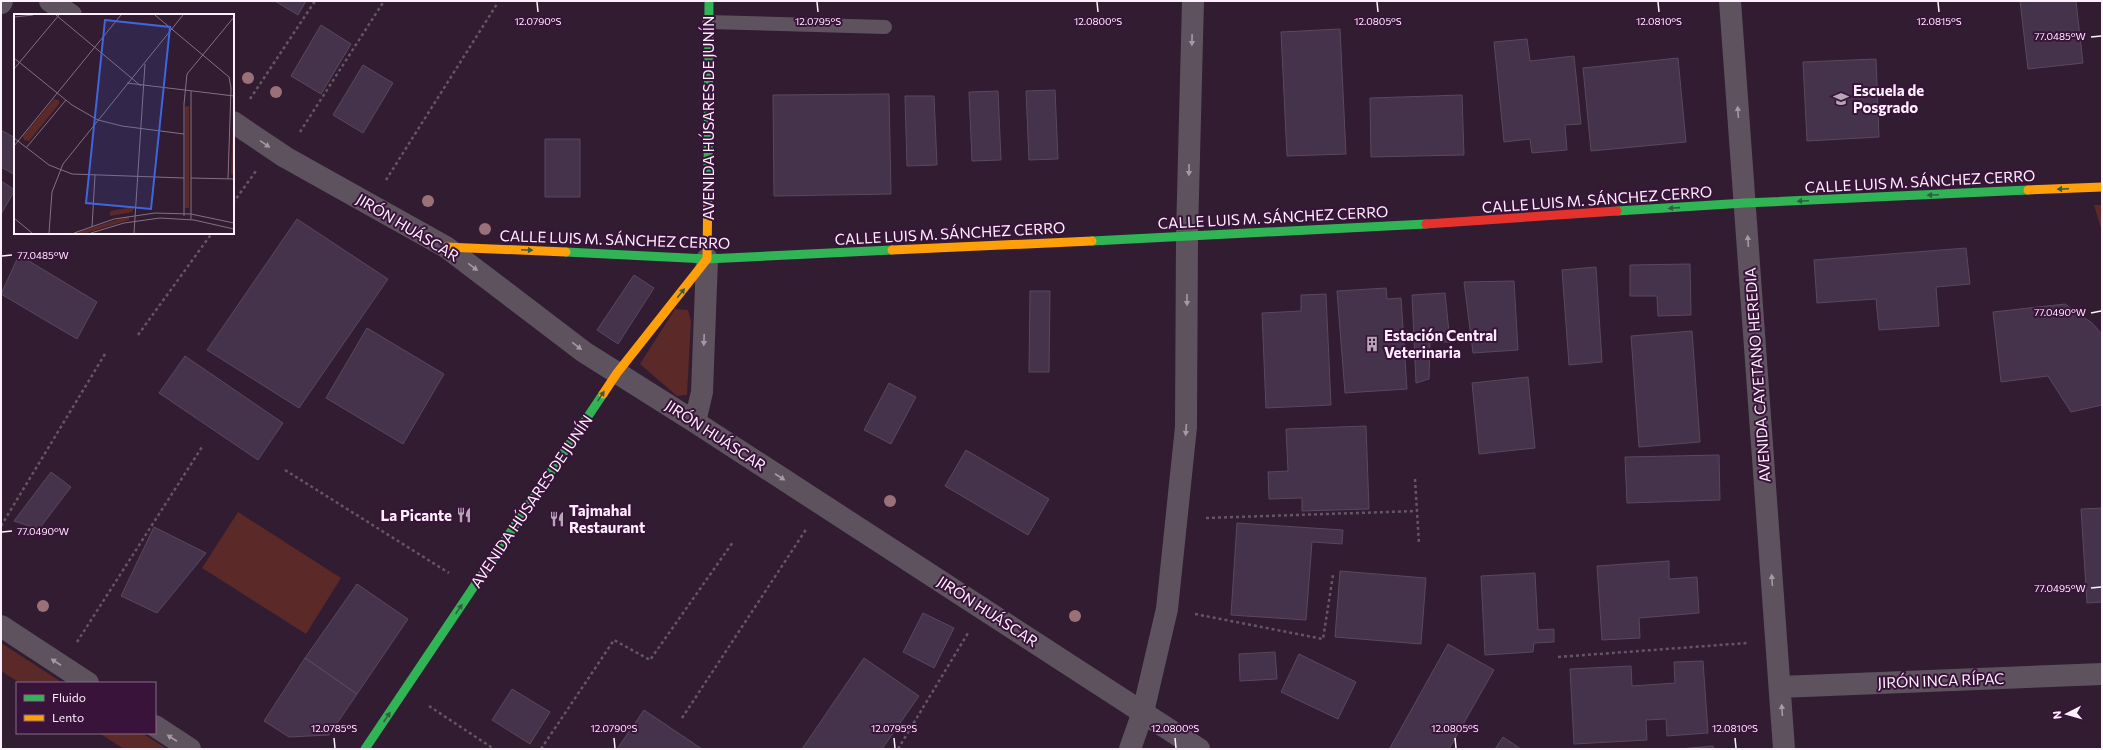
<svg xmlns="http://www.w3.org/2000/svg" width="2103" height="750" viewBox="0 0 2103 750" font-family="Commissioner,sans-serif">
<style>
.green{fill:#5b2927}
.building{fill:#45334c;stroke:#58495c}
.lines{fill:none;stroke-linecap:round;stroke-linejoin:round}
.path{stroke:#635763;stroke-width:2.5;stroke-dasharray:3 3;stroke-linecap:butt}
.lane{stroke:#5e525e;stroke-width:14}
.street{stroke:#5e525e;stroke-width:22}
.fast{stroke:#30b455;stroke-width:9}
.slow{stroke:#ff9f0a;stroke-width:9}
.jam{stroke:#e5322d;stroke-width:9}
.tree{fill:#9a7177}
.oneway{fill:#a699a6}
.oneway2{fill:#355b46}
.ticks{fill:none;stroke:#fff0fe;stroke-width:1.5}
.labels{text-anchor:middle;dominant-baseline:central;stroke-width:4;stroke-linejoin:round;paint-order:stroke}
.poi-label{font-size:15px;font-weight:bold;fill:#fff0fe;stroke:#39133a;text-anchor:start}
.street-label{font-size:15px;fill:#fff0fe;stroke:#39133a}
.inset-road{fill:none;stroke:#837183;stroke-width:1}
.view{fill:#3f66de;fill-opacity:0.15;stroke:#3f66de;stroke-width:2}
.inset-edge{fill:none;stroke:#fff0fe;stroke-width:2}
.ticks-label{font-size:10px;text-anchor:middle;fill:#fff0fe;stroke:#39133a;stroke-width:4;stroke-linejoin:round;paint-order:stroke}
</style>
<rect width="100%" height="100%" fill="#311c31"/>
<path class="green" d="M2094,205H2102V232Z
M675,309L688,310L691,321L687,395L677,396L640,364Z
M238,512L341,578L306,634L202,568Z
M1,643L63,683H20L1,671Z
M99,733H142L167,749H124Z"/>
<path class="building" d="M275,1H306L298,15Z
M2020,1H2076L2083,63L2028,69Z
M321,25L351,44L321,94L291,76Z
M1340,29L1346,154L1287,156L1281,32Z
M1527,39L1530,61L1574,56L1581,124L1565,125L1567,150L1532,153L1530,139L1504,142L1494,42Z
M1678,58L1686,142L1591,151L1583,68Z
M1876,59L1879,137L1807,141L1803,62Z
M363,65L393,83L363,133L333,115Z
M1055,90L1058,159L1029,160L1026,91Z
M998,91L1001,160L972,161L969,92Z
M889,94L891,194L774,196L773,95Z
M1462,95L1464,155L1371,157L1370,98Z
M905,96H934L937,165L907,166Z
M1,130L15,138V175L1,167Z
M545,139H580V197H545Z
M1,181L15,190L1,214Z
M297,219L388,279L299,408L207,350Z
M1966,248L1970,284L1936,287L1939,326L1879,330L1876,299L1817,303L1814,260Z
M19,255L97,302L77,339L1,294Z
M1690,264L1691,315L1658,316L1657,296H1630V265Z
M1596,267L1602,362L1569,365L1562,270Z
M634,275L654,288L618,344L597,330Z
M1514,281L1518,350L1473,353L1464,282Z
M1386,288L1387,299L1401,298L1407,389L1345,393L1337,291Z
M1030,291H1050L1049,372H1029Z
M1445,293L1450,342H1430L1429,379L1416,383L1412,295Z
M1326,294L1331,405L1266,408L1262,313L1301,311V295Z
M2065,304L2092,323L2102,334V405L2071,412L2048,376L2001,382L1993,312Z
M367,328L444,374L403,444L326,398Z
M1692,331L1700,442L1639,447L1631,336Z
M185,356L283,423L258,460L159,393Z
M1528,377L1535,448L1479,454L1472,383Z
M889,383L916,397L891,444L864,430Z
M1366,426L1369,509L1302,511V498L1269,499L1268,472L1288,471L1286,429Z
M966,450L1049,499L1028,535L945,486Z
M1719,455L1720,500L1627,503L1625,457Z
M51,472L71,487L39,529L14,521Z
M2102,508V602L2087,603L2081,509Z
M1237,523L1343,530L1342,544L1312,542L1306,620L1231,615Z
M154,527L206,553L157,613L121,596Z
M1669,561V579L1697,577L1699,613L1639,618L1640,638L1602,640L1597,566Z
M1340,571L1426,578L1421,644L1335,637Z
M1535,573L1538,630L1554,629V642L1534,643L1533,652L1485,655L1481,576Z
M357,584L408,619L357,694L305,658Z
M923,613L954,628L934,668L903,652Z
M1448,644L1494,670L1449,749H1391L1390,748Z
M1275,652L1277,679L1240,681L1239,654Z
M1299,654L1356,682L1338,719L1281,692Z
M305,658L357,694L329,735L289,737L264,721Z
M864,658L919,696L882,749H802Z
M1703,661L1708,733L1667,736L1666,719L1646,720L1647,740L1574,744L1570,669L1631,666L1632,686L1675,683L1674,662Z
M512,689L550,712L530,744L492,720Z
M644,710L702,749H617Z
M1503,737L1521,749H1495Z
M1713,746L1714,749H1678Z"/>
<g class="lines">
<path class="path" d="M250,99L315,1
M300,132L384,1
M386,180L497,4
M233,203L256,171
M138,335L212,233
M285,470L449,573
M1415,479L1419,544
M1206,518L1417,511
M1,526L105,354
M1195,614L1323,639L1333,575
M77,642L202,447
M1558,657L1747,643
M429,706L494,749
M682,718L807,528
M541,749L614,640L650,660L733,542
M898,749L968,633"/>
<path class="lane" d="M709,22L885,27"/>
<path class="street" d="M50,1L71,15
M1730,1L1784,749
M1,3L2,1
M233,122L285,157L446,247L584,352L695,422L1199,749
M695,422L702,392L707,259
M1,626L88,683
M1780,687L2102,674
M155,726L190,749
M1130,749L1143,712L1167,609L1186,427L1187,235L1193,1"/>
<path class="fast" d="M708,183L709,1
M1617,211L1745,203L2028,190
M1092,241L1426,224
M566,252L707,259L892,250
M365,749L603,394"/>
<path class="slow" d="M2028,190L2102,187
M446,247L566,252
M892,250L1092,241
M603,394L617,373L707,259L708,183"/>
<path class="jam" d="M1426,224L1617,211"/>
</g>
<g class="tree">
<circle cx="248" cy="78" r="6"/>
<circle cx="276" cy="92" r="6"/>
<circle cx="428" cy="201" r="6"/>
<circle cx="485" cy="229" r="6"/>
<circle cx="890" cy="501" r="6"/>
<circle cx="43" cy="606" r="6"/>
<circle cx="1075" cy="616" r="6"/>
</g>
<defs><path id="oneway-solid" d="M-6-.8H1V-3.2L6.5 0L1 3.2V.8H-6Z"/></defs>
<g class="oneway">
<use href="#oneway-solid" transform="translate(1192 40) rotate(91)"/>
<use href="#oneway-solid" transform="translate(1738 112) rotate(-94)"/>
<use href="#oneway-solid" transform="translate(265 144) rotate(34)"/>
<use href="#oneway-solid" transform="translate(1189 170) rotate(91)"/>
<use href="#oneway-solid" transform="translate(1748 241) rotate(-94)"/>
<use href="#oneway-solid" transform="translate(473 267) rotate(37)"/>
<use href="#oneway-solid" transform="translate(1187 300) rotate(90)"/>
<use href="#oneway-solid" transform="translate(704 340) rotate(92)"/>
<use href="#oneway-solid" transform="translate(577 346) rotate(37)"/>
<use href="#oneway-solid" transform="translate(1186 430) rotate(94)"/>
<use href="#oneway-solid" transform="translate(780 477) rotate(33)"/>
<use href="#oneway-solid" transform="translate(1772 580) rotate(-94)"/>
<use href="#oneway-solid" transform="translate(56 662) rotate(-147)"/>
<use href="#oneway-solid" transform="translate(1782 710) rotate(-94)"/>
<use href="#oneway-solid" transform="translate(172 738) rotate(-147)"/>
</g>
<g class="oneway2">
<use href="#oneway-solid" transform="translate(2063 189) rotate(177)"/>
<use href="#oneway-solid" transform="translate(1933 195) rotate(177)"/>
<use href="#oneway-solid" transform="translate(1803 201) rotate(177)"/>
<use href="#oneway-solid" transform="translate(1674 208) rotate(176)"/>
<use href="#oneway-solid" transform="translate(527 250) rotate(2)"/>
<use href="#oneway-solid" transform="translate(681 293) rotate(-51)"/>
<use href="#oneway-solid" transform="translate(601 396) rotate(-56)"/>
<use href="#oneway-solid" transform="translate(459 609) rotate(-56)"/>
<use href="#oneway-solid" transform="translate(387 717) rotate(-56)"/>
</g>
<path class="ticks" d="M537,2L538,12M817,2L818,12M1097,2L1098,12M1377,2L1378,12M1658,2L1659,12M1938,2L1939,12M2091,37L2101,36M2,256L12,255M2091,313L2101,311M2,532L12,531M2091,588L2101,587M334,738L335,748M614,738L615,748M894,738L895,748M1175,738L1176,748M1455,738L1456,748M1735,738L1736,748"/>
<defs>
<g id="university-bare" transform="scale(1.2)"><path d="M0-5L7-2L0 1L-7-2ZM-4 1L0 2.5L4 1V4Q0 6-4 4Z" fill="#b7a6b6" stroke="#39133a" stroke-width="2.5" paint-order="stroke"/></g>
<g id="building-bare" transform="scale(1.2)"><path d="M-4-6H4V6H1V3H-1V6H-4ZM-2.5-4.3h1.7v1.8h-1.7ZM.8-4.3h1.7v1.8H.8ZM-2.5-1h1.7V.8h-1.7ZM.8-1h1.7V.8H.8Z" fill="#b7a6b6" stroke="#39133a" stroke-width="2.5" paint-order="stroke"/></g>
<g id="restaurant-bare" transform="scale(1.2)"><path d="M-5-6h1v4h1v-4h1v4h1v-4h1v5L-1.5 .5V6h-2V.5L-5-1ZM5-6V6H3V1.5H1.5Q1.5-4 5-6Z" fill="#b7a6b6" stroke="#39133a" stroke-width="2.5" paint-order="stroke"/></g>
</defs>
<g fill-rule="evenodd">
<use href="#university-bare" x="1841" y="99"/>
<use href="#building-bare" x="1372" y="344"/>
<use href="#restaurant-bare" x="464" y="515"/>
<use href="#restaurant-bare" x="557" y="519"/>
</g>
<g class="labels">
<g class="poi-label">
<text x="1853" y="90">Escuela de<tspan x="1853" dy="17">Posgrado</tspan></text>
<text x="1384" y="335">Estación Central<tspan x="1384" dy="17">Veterinaria</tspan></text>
<text x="569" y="510">Tajmahal<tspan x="569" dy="17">Restaurant</tspan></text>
<text x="452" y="515" text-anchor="end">La Picante</text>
</g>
<g class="street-label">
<text transform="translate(708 118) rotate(-90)">AVENIDA HÚSARES DE JUNÍN</text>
<text transform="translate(1920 181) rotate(-3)">CALLE LUIS M. SÁNCHEZ CERRO</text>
<text transform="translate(1597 199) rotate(-4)">CALLE LUIS M. SÁNCHEZ CERRO</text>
<text transform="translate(1273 217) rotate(-3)">CALLE LUIS M. SÁNCHEZ CERRO</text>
<text transform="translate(408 227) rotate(31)">JIRÓN HUÁSCAR</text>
<text transform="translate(950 233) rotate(-3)">CALLE LUIS M. SÁNCHEZ CERRO</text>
<text transform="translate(615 239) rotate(2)">CALLE LUIS M. SÁNCHEZ CERRO</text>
<text transform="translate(1757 375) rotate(-94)">AVENIDA CAYETANO HEREDIA</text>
<text transform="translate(716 435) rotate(33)">JIRÓN HUÁSCAR</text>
<text transform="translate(531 501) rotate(-56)">AVENIDA HÚSARES DE JUNÍN</text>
<text transform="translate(988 611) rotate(33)">JIRÓN HUÁSCAR</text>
<text transform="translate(1941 680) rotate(-2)">JIRÓN INCA RÍPAC</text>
</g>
</g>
<g transform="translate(14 14)">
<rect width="220" height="220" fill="#311c31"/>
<path d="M40,85L45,86V90L15,127L10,126L9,122ZM220,86V162L217,160ZM174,92H175V194H171V93ZM120,193L118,198L96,202V197ZM115,202V206L72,219H61Z" fill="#5b2927"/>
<path class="inset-road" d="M42,1L127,72M141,1L215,63L217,74L214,165M0,3L19,1M0,44L58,91L84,106L108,112L170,120M0,55L45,1M113,69L220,82M177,77V205M0,124L35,151L58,160L170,164M0,132L107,1M12,134L52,86M177,164L220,165M170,202V90L173,60L220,3M0,204L18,219M78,213L81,161M35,219L38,178L49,150L169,1M60,219L100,205L141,199L177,200L220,209M77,219L110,209L146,204L180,206L220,215M120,219L131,50"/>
<path class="view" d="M91,6L156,13L137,195L72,189Z"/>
<rect width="220" height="220" class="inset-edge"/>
</g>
<g class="ticks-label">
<text x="538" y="25">12.0790°S</text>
<text x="818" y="25">12.0795°S</text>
<text x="1098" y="25">12.0800°S</text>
<text x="1378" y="25">12.0805°S</text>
<text x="1659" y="25">12.0810°S</text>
<text x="1939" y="25">12.0815°S</text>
<text x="2060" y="40">77.0485°W</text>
<text x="43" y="259">77.0485°W</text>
<text x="2060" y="316">77.0490°W</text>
<text x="43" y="535">77.0490°W</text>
<text x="2060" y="592">77.0495°W</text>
<text x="334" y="732">12.0785°S</text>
<text x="614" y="732">12.0790°S</text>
<text x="894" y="732">12.0795°S</text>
<text x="1175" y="732">12.0800°S</text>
<text x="1455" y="732">12.0805°S</text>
<text x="1735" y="732">12.0810°S</text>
</g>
<rect width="2103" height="750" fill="none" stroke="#fff0fe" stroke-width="4"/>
<rect x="16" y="682" width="140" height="52" fill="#39133a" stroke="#886b88"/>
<rect x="24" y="695" width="20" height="6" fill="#30b455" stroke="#886b88"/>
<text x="52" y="702" font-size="12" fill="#fff0fe">Fluido</text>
<rect x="24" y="715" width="20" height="6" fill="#ff9f0a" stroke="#886b88"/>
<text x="52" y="722" font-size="12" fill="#fff0fe">Lento</text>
<g transform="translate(2067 714) rotate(264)" stroke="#39133a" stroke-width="3" paint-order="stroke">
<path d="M0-3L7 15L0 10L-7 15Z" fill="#fff0fe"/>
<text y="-6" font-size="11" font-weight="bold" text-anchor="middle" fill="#fff0fe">N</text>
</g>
</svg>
